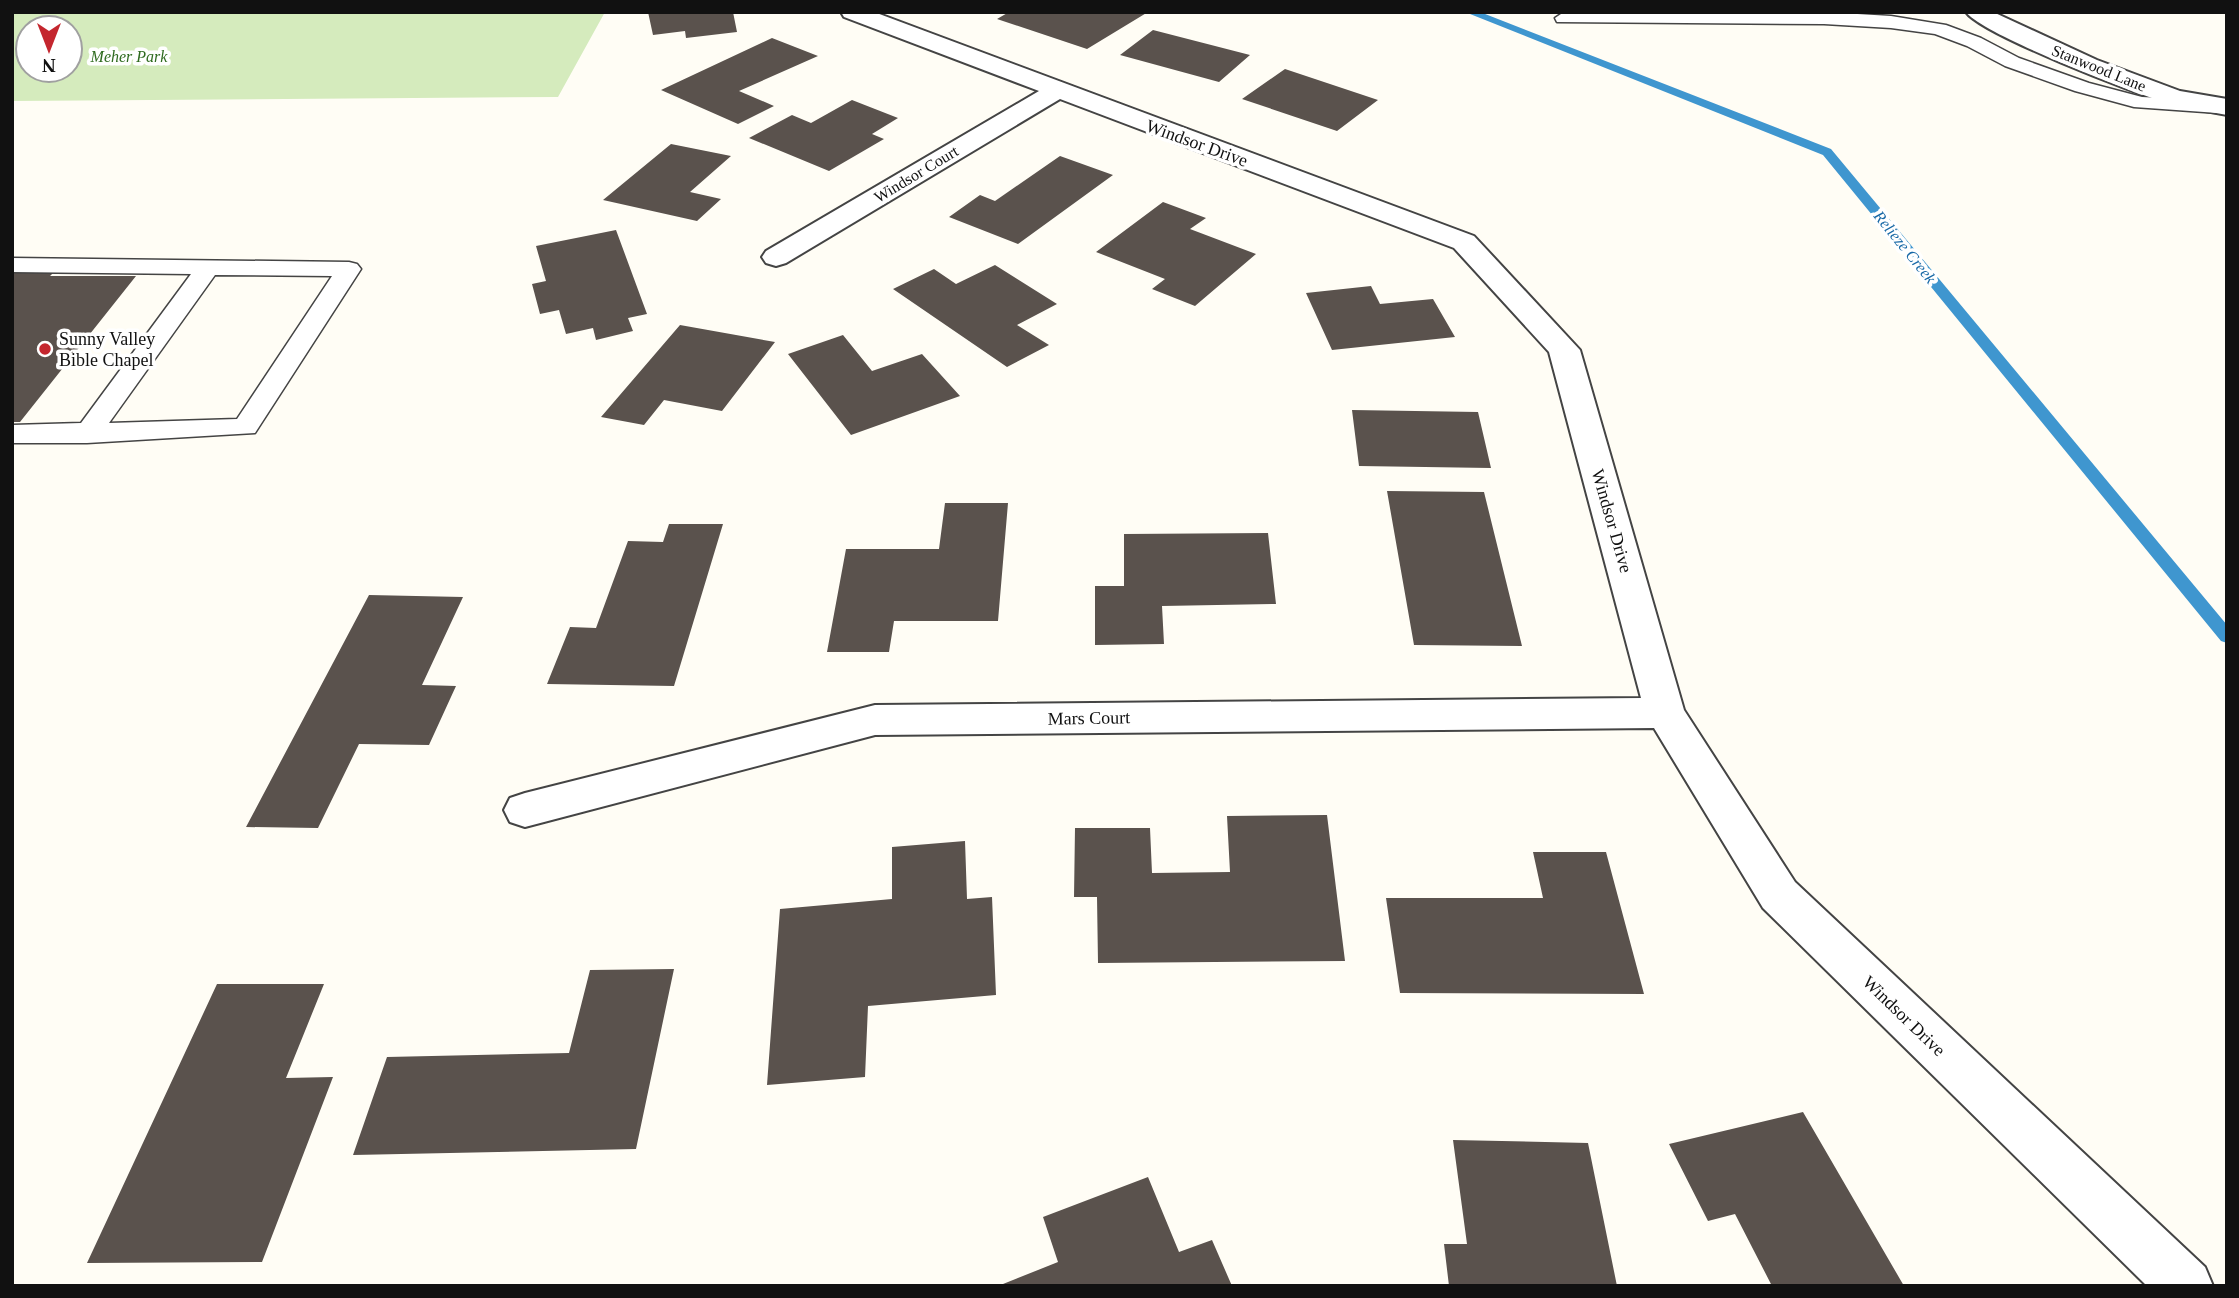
<svg xmlns="http://www.w3.org/2000/svg" width="2239" height="1298" viewBox="0 0 2239 1298" font-family="Georgia,serif">
<style>
.green{fill:#d5ebbd;fill-rule:evenodd}
.lines{fill:none;stroke-linecap:round;stroke-linejoin:round}
.stream{fill:#3f96cf;fill-rule:evenodd}
.building{fill:#5a524d}
.lane-casing{stroke:#444;stroke-width:3}
.street-casing{stroke:#444;stroke-width:4}
.lane{fill:#fff;fill-rule:evenodd}
.street{fill:#fff;fill-rule:evenodd}
.poi-dot{fill:#c4262e;stroke:#fff;stroke-width:2.5}
.labels{text-anchor:middle;dominant-baseline:central;stroke-width:7;stroke-linejoin:round;paint-order:stroke}
.far-park-label{font-size:16px;font-style:italic;fill:#2f6b1f;stroke:#fff}
.far-street-label{font-size:16px;fill:#111;stroke:#fff}
.far-water-label{font-size:16px;font-style:italic;fill:#1768a6;stroke:#fff}
.street-label{font-size:18px;fill:#111;stroke:#fff}
.poi-label{font-size:18px;fill:#111;stroke:#fff;text-anchor:start}
</style>
<rect width="100%" height="100%" fill="#fffdf5"/>
<path class="green" d="M12,12H605L558,97L12,101ZM28,28H70V70H28Z"/>
<g class="lines">
<path class="stream" d="M1465,12H1480L1831,149L2227,625V643L2221,641L1823,155Z"/>
</g>
<path class="building" d="M648,12H733L737,32L686,38L685,31L653,35Z
M1009,12L1098,13L1148,12L1087,49L997,19Z
M1153,30L1250,55L1219,82L1120,55Z
M772,38L818,56L739,91L774,106L738,124L661,90Z
M1285,69L1378,100L1337,131L1242,99Z
M852,100L898,118L872,134L884,139L829,171L749,138L792,115L811,123Z
M671,144L731,156L690,192L721,199L697,221L603,200Z
M1060,156L1113,175L1018,244L949,217L980,195L995,201Z
M1163,202L1206,218L1190,229L1256,254L1195,306L1152,289L1165,279L1096,252Z
M616,230L647,314L628,318L633,331L596,340L593,328L566,334L559,310L540,314L532,284L546,281L536,246Z
M995,265L1057,304L1017,325L1049,345L1007,367L893,289L934,269L956,284Z
M12,270H56L50,276H136L20,422H12Z
M1371,286L1380,304L1433,299L1455,337L1332,350L1306,293Z
M680,325L775,342L722,411L664,400L644,425L601,417Z
M843,335L872,371L922,354L960,396L851,435L788,354Z
M1352,410L1478,412L1491,468L1359,466Z
M1387,491L1484,492L1522,646L1414,645Z
M945,503H1008L998,621H894L889,652H827L846,549H939Z
M669,524H723L674,686L547,684L570,627L596,628L628,541L663,542Z
M1268,533L1276,604L1162,606L1164,644L1095,645V586H1124V534Z
M369,595L463,597L422,685L456,686L429,745L359,744L318,828L246,827Z
M1327,815L1345,961L1098,963L1097,897H1074L1075,828H1150L1152,873L1230,872L1227,816Z
M965,841L967,899L992,897L996,995L868,1006L865,1077L767,1085L780,909L892,899V847Z
M1533,852H1606L1644,994L1400,993L1386,898H1543Z
M674,969L636,1149L353,1155L387,1057L569,1053L590,970Z
M217,984H324L286,1078L333,1077L262,1262L87,1263Z
M1803,1112L1904,1286H1772L1735,1214L1708,1221L1669,1144Z
M1453,1140L1588,1143L1617,1286H1449L1444,1244H1467Z
M1148,1177L1179,1252L1212,1240L1232,1286H998L1058,1262L1043,1217Z"/>
<g class="lines">
<g class="lane-casing">
<path id="lane" d="M1564,12H1824L1891,16L1946,25L1981,38L2019,58L2089,83L2142,97L2218,101L2225,103L2227,109L2218,113L2134,107L2075,91L2005,66L1967,46L1935,34L1891,28L1824,24L1557,22L1555,18Z
M12,258L349,262L357,264L361,269L255,433L87,443H12V425L81,423L191,274L12,272ZM215,275L332,276L237,419L109,423Z"/>
</g>
<g class="street-casing">
<path id="street" d="M841,12H874L1474,236L1580,350L1684,710L1795,882L2205,1267L2213,1286H2147L1763,908L1654,728L875,735L525,827L510,822L504,810L510,798L525,793L875,705L1641,698L1549,352L1454,248L1060,99L786,263L776,266L766,263L762,257L766,251L1039,91L844,17Z
M1966,12H1993L2097,60L2180,91L2227,99V115C2207,111 2187,108 2168,103C2136,94 1981,34 1966,12Z"/>
</g>
<use href="#lane" class="lane"/>
<use href="#street" class="street"/>
</g>
<circle class="poi-dot" cx="45" cy="349" r="7"/>
<g class="labels">
<g class="far-park-label">
<text x="129" y="56">Meher Park</text>
</g>
<g class="far-street-label">
<text transform="translate(2099 68) rotate(22)">Stanwood Lane</text>
<text transform="translate(916 174) rotate(-31)">Windsor Court</text>
</g>
<g class="far-water-label">
<text transform="translate(1905 247) rotate(51)">Relieze Creek</text>
</g>
<g class="street-label">
<text transform="translate(1197 143) rotate(20)">Windsor Drive</text>
<text transform="translate(1612 521) rotate(74)">Windsor Drive</text>
<text transform="translate(1089 718) rotate(-1)">Mars Court</text>
<text transform="translate(1904 1016) rotate(44)">Windsor Drive</text>
</g>
<g class="poi-label">
<text x="59" y="339">Sunny Valley<tspan x="59" dy="21">Bible Chapel</tspan></text>
</g>
</g>
<rect width="2239" height="1298" fill="none" stroke="#111111" stroke-width="28"/>
<g transform="translate(49 49) rotate(180)"><circle r="33" fill="#ffffff" stroke="#a0a0a0" stroke-width="2"/>
<path d="M0-5L12 26L0 18L-12 26Z" fill="#c4262e"/>
<text y="-10" font-size="19" font-weight="bold" text-anchor="middle" fill="#111111">N</text>
</g>
</svg>
